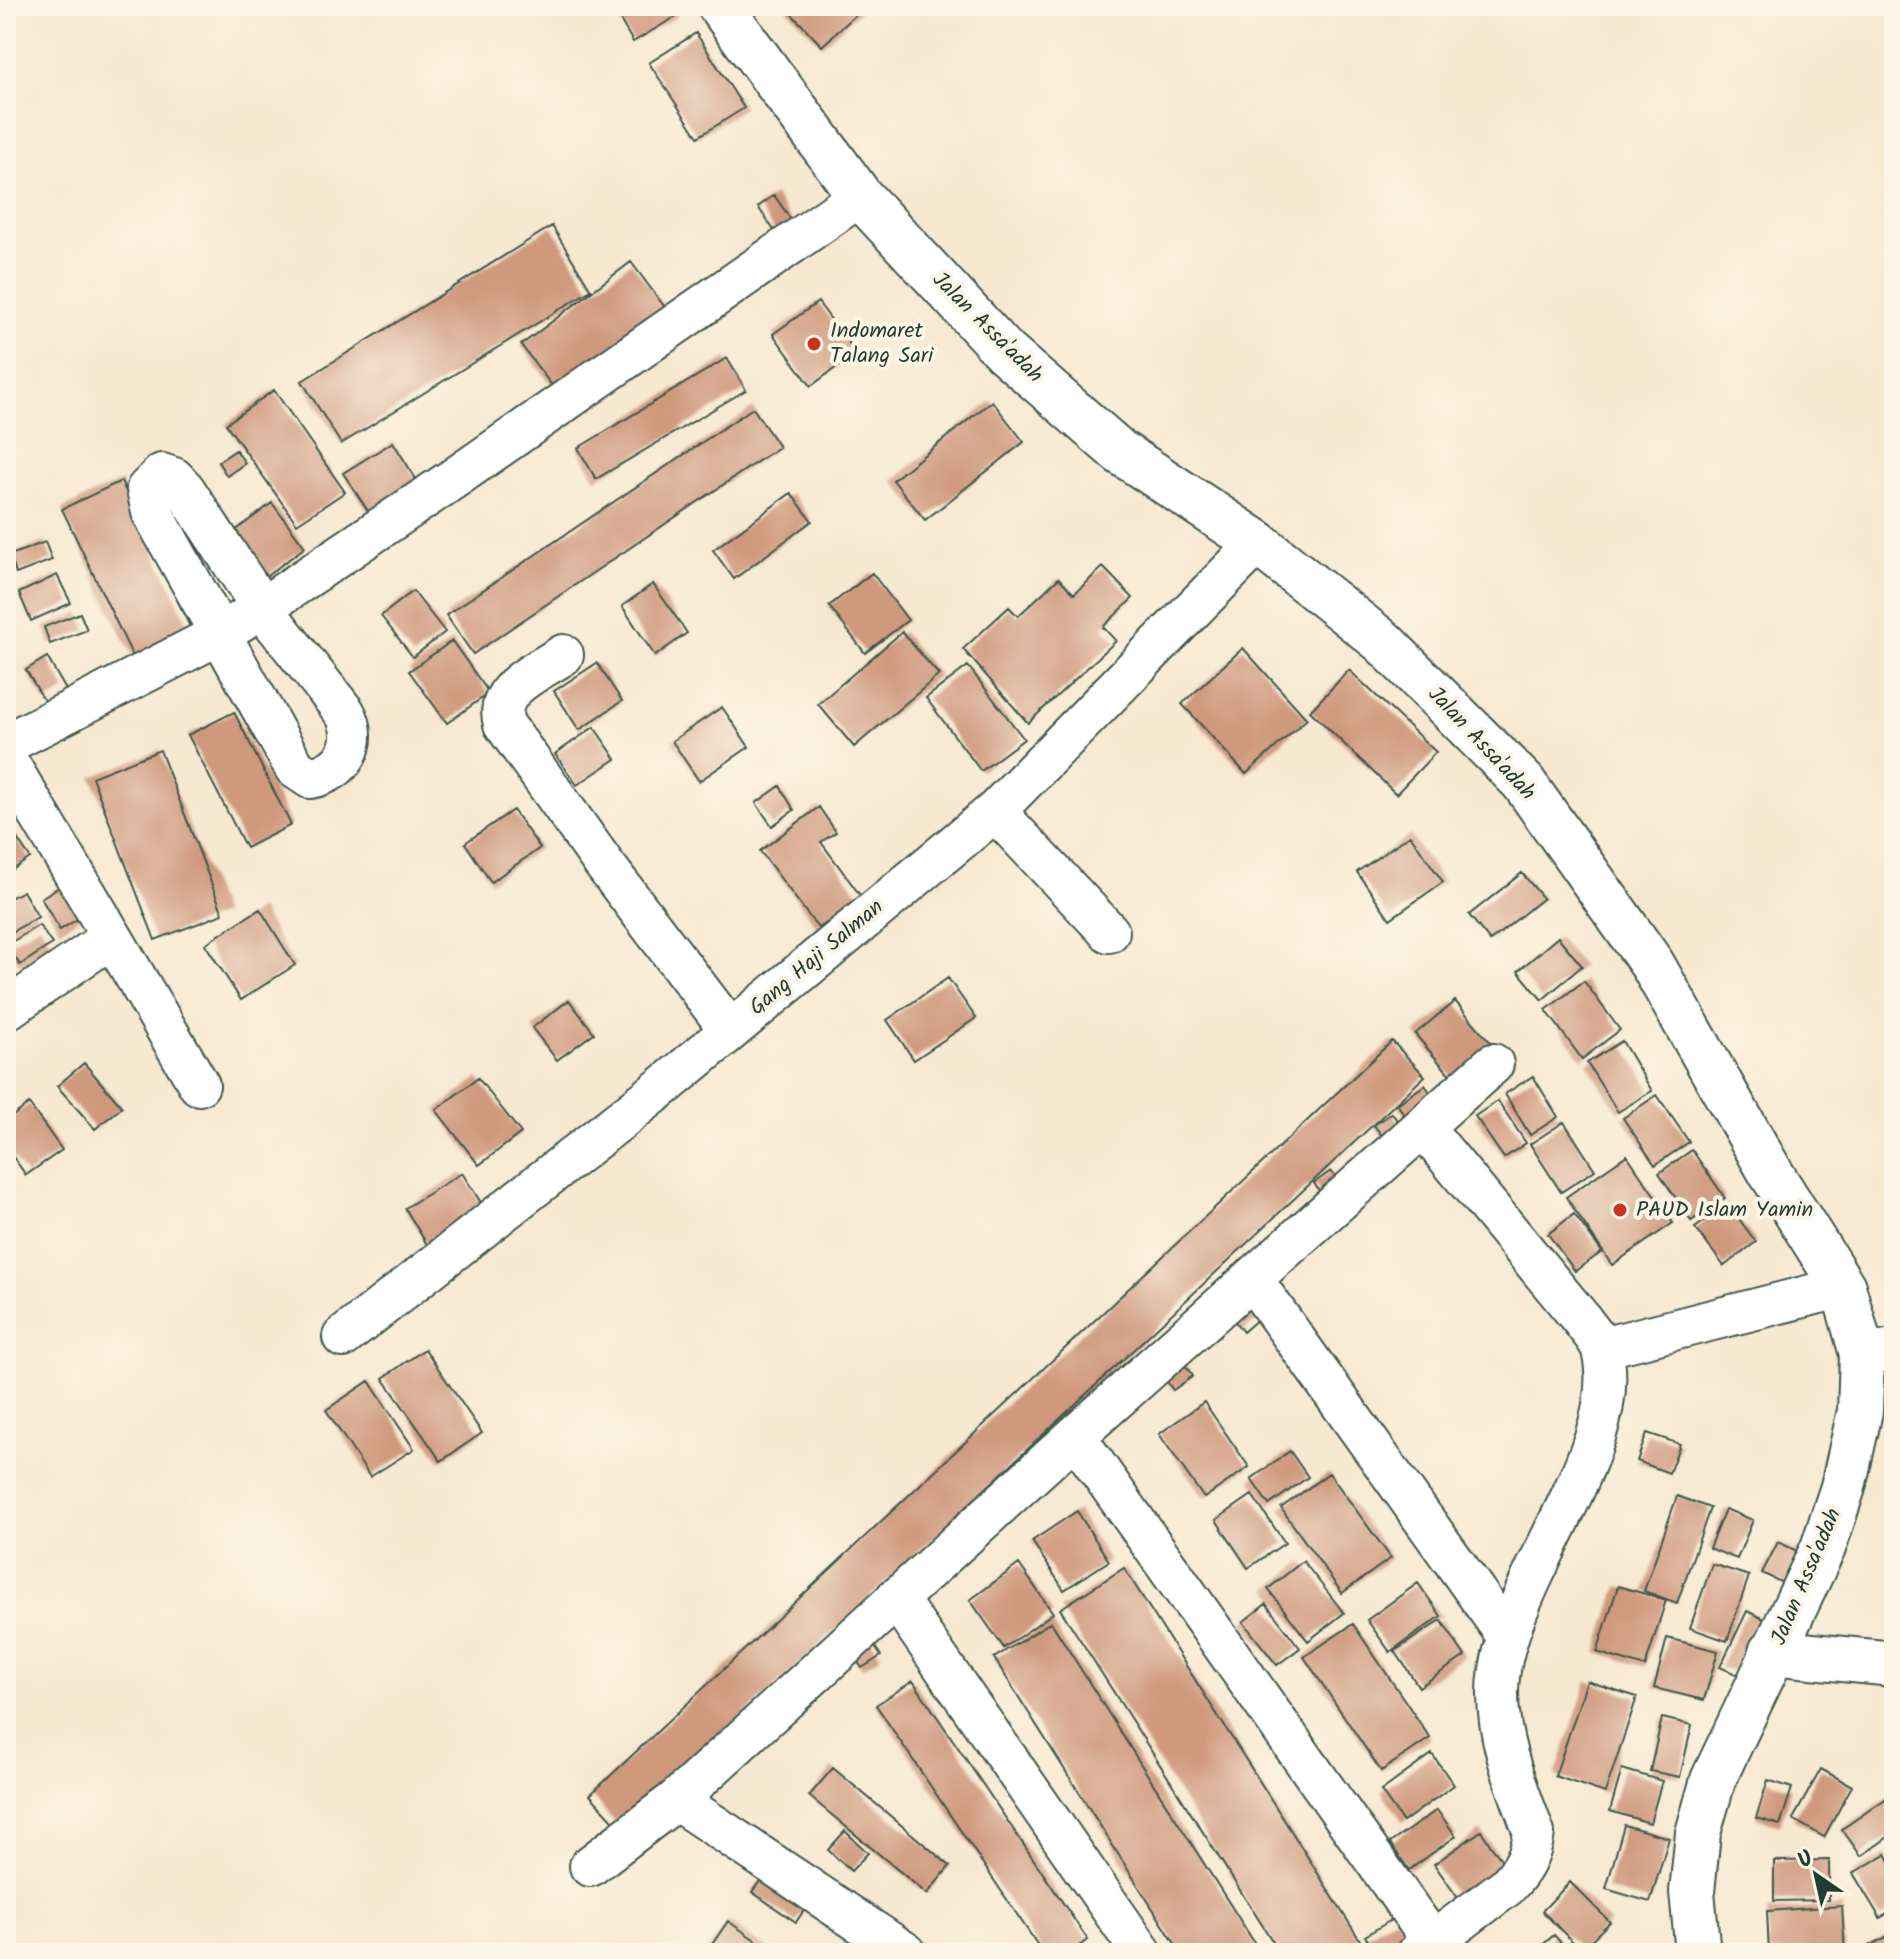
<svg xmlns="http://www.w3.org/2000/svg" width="1900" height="1959" viewBox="0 0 1900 1959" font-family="Kalam,sans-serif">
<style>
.building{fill:#cf997e}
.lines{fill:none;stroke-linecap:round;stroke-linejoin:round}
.minor-casing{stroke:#3f574b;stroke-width:44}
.tertiary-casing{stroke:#3f574b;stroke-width:48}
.minor{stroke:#fff;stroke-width:40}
.tertiary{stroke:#fff;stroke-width:44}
.poi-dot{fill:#c8321e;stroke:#fcf5e5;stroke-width:3}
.labels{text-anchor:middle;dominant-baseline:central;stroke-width:8;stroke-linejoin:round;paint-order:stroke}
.street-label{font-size:22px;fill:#1f3d34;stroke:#fcf5e5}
.poi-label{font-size:22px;fill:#1f3d34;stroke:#fcf5e5;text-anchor:start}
</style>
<rect width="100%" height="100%" fill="#fcf5e5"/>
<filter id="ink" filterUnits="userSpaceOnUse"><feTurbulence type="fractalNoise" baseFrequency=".0125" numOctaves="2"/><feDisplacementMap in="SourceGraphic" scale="16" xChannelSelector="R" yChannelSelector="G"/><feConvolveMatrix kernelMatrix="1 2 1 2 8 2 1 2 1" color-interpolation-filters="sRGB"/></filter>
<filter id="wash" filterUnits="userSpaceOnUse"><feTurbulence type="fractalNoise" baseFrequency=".006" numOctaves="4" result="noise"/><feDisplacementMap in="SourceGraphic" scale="32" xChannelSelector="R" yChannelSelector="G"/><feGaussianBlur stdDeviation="1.8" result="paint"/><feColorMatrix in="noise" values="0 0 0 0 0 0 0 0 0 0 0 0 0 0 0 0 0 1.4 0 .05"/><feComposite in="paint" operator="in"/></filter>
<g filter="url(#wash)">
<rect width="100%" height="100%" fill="#f7e8d0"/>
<g id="blocks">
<path class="building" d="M612,6H671L677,16L633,42Z
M784,6H861L863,8L822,46Z
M696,33L744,108L698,137L649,63Z
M774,195L794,224L778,236L758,207Z
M552,226L591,290L341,444L302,381Z
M631,262L667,310L557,392L521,345Z
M818,302L856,353L811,386L773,334Z
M727,358L746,390L596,479L578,448Z
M274,390L345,492L297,524L226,424Z
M992,401L1024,442L925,520L893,480Z
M753,408L779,447L473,654L446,615Z
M393,442L419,484L370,514L343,473Z
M236,450L245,463L227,476L218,462Z
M121,481L192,631L134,659L62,509Z
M791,493L812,521L734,579L713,550Z
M272,503L305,547L264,578L231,534Z
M45,542L52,560L16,574L10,555Z
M1103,567L1133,598L1103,627L1116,641L1028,723L963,649L1009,607L1018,616L1059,578L1074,594Z
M872,573L908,620L865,653L829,606Z
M57,575L71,603L31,621L19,593Z
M653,584L687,633L655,656L622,606Z
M413,591L445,632L413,657L381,616Z
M80,613L87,630L50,644L44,627Z
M902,632L939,675L854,747L818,704Z
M452,641L489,693L447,723L409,671Z
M1243,648L1307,719L1246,774L1182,704Z
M47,657L66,690L45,702L26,670Z
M597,663L622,701L579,730L554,691Z
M968,666L1024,739L981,771L926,698Z
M1349,670L1436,752L1396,794L1310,711Z
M722,707L749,747L699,781L672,741Z
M234,712L291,825L246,848L188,735Z
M594,727L616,759L577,785L555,754Z
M160,750L223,914L155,940L92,777Z
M780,786L794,810L772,826L756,803Z
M819,807L836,832L821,842L865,902L818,928L760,851Z
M513,810L540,848L491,882L465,843Z
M6,822L30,858L6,874Z
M1410,835L1443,882L1390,919L1357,872Z
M1522,873L1543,898L1490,941L1469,915Z
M70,880L90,911L60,930L41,898Z
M23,891L38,917L6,935V900Z
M260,909L295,965L241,1000L205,944Z
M39,925L52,944L20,965L7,945Z
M1558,937L1582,966L1542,1000L1518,971Z
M948,978L976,1018L914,1060L887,1020Z
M1584,981L1620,1030L1582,1059L1546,1010Z
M569,1000L594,1033L557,1060L532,1028Z
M1455,1001L1497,1050L1457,1083L1415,1034Z
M1392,1041L1425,1076L622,1830L590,1795Z
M1622,1041L1652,1091L1618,1112L1587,1063Z
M84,1063L122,1107L95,1129L57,1086Z
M1533,1076L1558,1117L1530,1135L1505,1094Z
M478,1078L521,1133L479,1165L436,1110Z
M1425,1085L1441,1108L1413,1127L1397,1104Z
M1657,1095L1689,1142L1655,1165L1623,1118Z
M1498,1101L1526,1143L1504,1158L1475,1116Z
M29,1104L62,1150L26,1175L6,1147V1121Z
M1392,1113L1409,1138L1392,1150L1374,1125Z
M1564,1122L1595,1170L1561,1192L1530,1144Z
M1692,1150L1725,1198L1691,1221L1659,1173Z
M1627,1155L1673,1223L1612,1265L1566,1197Z
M1331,1171L1346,1192L1328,1205L1314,1183Z
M462,1173L491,1218L434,1256L405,1208Z
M1728,1204L1756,1242L1724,1266L1695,1228Z
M1574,1214L1602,1252L1575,1271L1548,1234Z
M1248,1291L1266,1312L1243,1332L1226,1310Z
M425,1349L482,1433L441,1461L383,1378Z
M1179,1357L1193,1376L1173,1390L1159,1371Z
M369,1381L414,1449L370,1477L326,1410Z
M1204,1402L1249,1467L1204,1498L1159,1434Z
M1647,1433L1680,1444L1669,1473L1637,1461Z
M1290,1451L1308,1477L1269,1505L1251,1479Z
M1329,1473L1391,1558L1342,1593L1281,1508Z
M1252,1495L1285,1543L1248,1568L1216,1520Z
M1677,1496L1710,1508L1677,1603L1644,1591Z
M1725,1509L1753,1520L1737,1559L1709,1548Z
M1077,1511L1109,1561L1064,1590L1032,1541Z
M1778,1542L1810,1557L1795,1589L1762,1573Z
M1303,1561L1344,1613L1308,1641L1268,1589Z
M1019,1564L1053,1613L1004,1648L970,1600Z
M1712,1564L1749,1576L1727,1641L1690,1628Z
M1124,1568L1288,1826L1368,1953H1280L1083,1644L1060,1609Z
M1418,1583L1441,1616L1390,1652L1367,1620Z
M1618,1586L1666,1600L1645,1667L1597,1652Z
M1266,1604L1300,1648L1277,1665L1243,1622Z
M1747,1611L1774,1624L1747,1679L1720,1667Z
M1441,1620L1465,1656L1419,1687L1395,1651Z
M1051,1622L1140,1763L1261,1953H1181L1139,1887L994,1658Z
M1353,1624L1430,1738L1381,1771L1304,1657Z
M867,1635L881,1656L862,1668L848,1648Z
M1667,1638L1718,1651L1704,1700L1654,1688Z
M913,1681L1088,1940L1068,1953H1043L876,1705Z
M1587,1681L1637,1697L1605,1793L1555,1776Z
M1662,1718L1692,1725L1680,1777L1650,1771Z
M1432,1754L1454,1785L1403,1822L1381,1791Z
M833,1768L950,1866L927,1894L809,1796Z
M1622,1769L1662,1781L1650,1823L1610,1811Z
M1821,1769L1852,1786L1824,1837L1793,1819Z
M1768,1780L1792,1788L1780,1825L1756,1818Z
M1894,1793V1833L1861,1856L1842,1829Z
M1437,1810L1456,1836L1409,1870L1390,1843Z
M1624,1825L1669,1838L1650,1902L1606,1889Z
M845,1831L868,1853L851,1871L828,1850Z
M1481,1831L1507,1868L1460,1901L1434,1864Z
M1886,1854L1894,1869V1910L1880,1918L1853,1873Z
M1829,1860V1900L1774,1901V1861Z
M768,1870L811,1900L796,1922L752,1892Z
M1570,1882L1610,1922L1581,1950L1542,1911Z
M1842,1906L1845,1953H1769L1767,1911Z
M1396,1917L1410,1939L1388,1953H1376L1365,1936Z
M728,1921L768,1949L774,1953H706Z
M1894,1933V1953H1862L1861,1950Z
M1554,1935L1570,1953H1533Z"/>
</g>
</g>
<g filter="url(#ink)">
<use href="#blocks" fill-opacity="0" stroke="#3f574b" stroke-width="2"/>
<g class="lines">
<g class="minor-casing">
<path id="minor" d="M162,474L174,478L185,490L262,608L345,713C361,743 344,772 310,778L295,768L152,512L147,489Z
M563,655C538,672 493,688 504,724L604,864L730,1030
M6,744L218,635L262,608L456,477L860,196
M6,759L112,937L6,1010
M995,811L1109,932
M112,937L199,1085
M1252,1279L1507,1636
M343,1337L665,1085L995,811L1258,543
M1602,1348L1843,1287
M1862,1354L1894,1349
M1075,1436L1432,1941
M896,1598L1142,1953
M590,1866L676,1800
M906,1953L676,1800L1075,1436L1493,1064
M1418,1953L1506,1887C1522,1871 1531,1856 1534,1833C1518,1789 1497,1740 1498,1691C1500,1586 1628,1450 1602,1350C1599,1340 1588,1329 1582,1320L1423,1127"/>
</g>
<g class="tertiary-casing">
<path id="tertiary" d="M720,6L860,196L1005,352L1120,452L1258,543L1383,642L1523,782L1652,964L1771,1173L1843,1287L1862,1354L1860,1411L1843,1487L1823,1548L1713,1780L1698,1833L1692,1892L1698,1953
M1771,1652L1894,1664"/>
</g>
<use href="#minor" class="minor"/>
<use href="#tertiary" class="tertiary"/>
</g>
</g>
<g class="poi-dot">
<circle cx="814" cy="344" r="8"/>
<circle cx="1620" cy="1210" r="8"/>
</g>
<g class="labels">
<g class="street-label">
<text transform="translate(987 328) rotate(45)">Jalan Assa'adah</text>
<text transform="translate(1481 744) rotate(47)">Jalan Assa'adah</text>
<text transform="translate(817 958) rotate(-40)">Gang Haji Salman</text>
<text transform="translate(1807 1577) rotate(-67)">Jalan Assa'adah</text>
</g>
<g class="poi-label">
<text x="830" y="331">Indomaret<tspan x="830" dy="25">Talang Sari</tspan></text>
<text x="1636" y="1210">PAUD Islam Yamin</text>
</g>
</g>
<rect width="1900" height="1959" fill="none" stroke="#fcf5e5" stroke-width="32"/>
<g transform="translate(1816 1875) rotate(326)" stroke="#fcf5e5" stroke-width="6" paint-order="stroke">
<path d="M0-6L14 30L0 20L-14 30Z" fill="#1f3d34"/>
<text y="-12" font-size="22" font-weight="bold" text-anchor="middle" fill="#1f3d34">U</text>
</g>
</svg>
